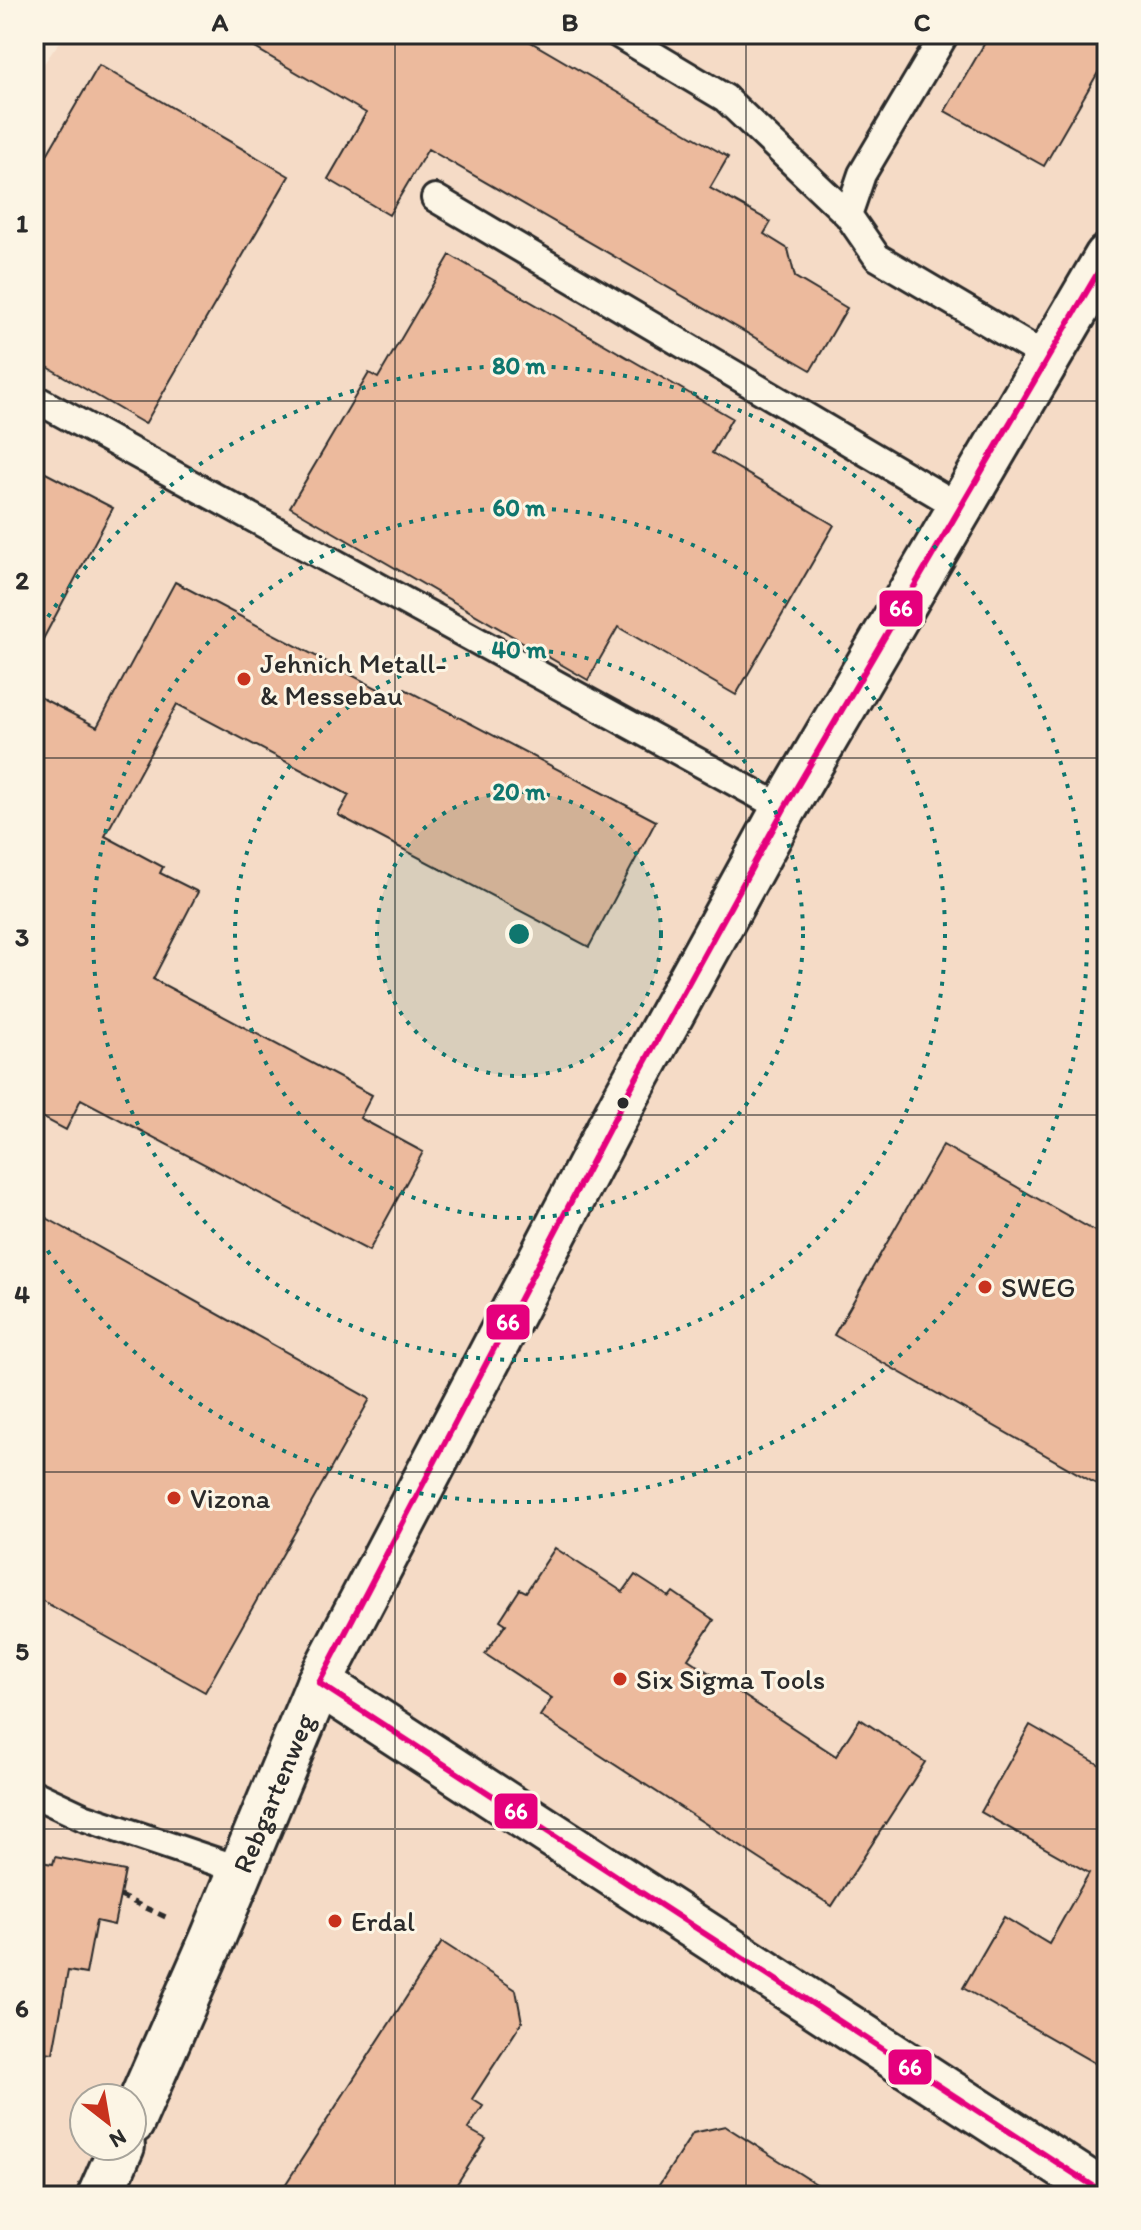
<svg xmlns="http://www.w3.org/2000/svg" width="1141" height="2230" viewBox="0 0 1141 2230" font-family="Itim,sans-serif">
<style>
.built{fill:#f5dbc6;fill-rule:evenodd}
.building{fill:#ecba9d;stroke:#2b2b2b;stroke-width:2}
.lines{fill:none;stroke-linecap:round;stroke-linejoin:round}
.service-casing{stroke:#2b2b2b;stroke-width:32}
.minor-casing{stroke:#2b2b2b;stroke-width:50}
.path{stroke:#2b2b2b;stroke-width:5;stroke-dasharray:8 6;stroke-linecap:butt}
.service{stroke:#fcf5e5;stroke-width:26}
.minor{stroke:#fcf5e5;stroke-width:44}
.bus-1-casing{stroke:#fcf5e5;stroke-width:12}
.bus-1{stroke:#e5007d;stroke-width:6}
.grid{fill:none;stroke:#2b2b2b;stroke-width:2;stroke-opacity:0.55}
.ring{fill:none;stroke:#0f766e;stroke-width:4;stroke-dasharray:4 8}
.poi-dot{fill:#c8321e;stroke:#fcf5e5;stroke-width:3}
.bus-dot{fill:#2b2b2b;stroke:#fcf5e5;stroke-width:3}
.labels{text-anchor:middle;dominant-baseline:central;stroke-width:6;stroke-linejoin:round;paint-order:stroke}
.poi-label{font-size:28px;fill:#2b2b2b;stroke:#fcf5e5;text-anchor:start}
.street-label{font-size:28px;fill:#2b2b2b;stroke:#fcf5e5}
.centre{fill:#0f766e;stroke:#fcf5e5;stroke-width:4}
.ring-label{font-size:24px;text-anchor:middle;font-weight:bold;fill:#0f766e;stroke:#fcf5e5;stroke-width:6;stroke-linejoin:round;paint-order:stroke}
.line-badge{stroke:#fcf5e5;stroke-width:3}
.badge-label{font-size:22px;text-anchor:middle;font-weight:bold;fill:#fff}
.neatline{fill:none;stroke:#2b2b2b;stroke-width:3}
.grid-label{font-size:26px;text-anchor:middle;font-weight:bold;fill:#2b2b2b}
</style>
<rect width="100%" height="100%" fill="#f9e9d7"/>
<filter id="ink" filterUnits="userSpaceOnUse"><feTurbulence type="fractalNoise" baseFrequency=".0125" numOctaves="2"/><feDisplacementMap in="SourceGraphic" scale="16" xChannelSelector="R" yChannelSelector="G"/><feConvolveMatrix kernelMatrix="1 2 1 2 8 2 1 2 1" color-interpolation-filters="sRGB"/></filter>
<g filter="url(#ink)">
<path class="built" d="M75,34H1107V2196H34V77L58,44ZM84,2098H132V2146H84Z"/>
<path class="building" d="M231,34H517L728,157L710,188L771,222L764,234L788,249L795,277L847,308L811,370L428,149L389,215L328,179L366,113Z
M990,34H1086L1107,46V57L1044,166L945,111Z
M99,65L289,176L145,424L34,359V177Z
M450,255L732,418L712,453L834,525L736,695L618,627L588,680L290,507L369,373L378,378Z
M34,467L113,508L34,656Z
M175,582L399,700L405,689L656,821L589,947L338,815L349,795L177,704L105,836L163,867L160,873L198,892L153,979L372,1095L360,1118L423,1152L369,1251L81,1099L66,1130L34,1113V694L97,727Z
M943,1145L1107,1238V1490L834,1335Z
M34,1211L370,1399L205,1692L34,1596Z
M555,1548L623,1592L635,1575L669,1597L673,1592L714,1620L688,1659L836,1756L860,1719L925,1762L832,1906L540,1716L552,1698L485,1654L506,1624L500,1620L520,1589L526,1592Z
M1030,1725L1107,1769V2070L963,1988L1004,1917L1049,1944L1089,1873L981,1812Z
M55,1857L125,1871L114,1925L96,1921L86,1974L68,1971L53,2053L34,2051V1861L53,1864Z
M442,1942L516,1990L522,2022L472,2099L483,2106L468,2129L486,2139L449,2196H278Z
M725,2126L835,2196H652L693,2133Z"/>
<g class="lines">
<g class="service-casing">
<path id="service" d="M618,34L725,98L848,215
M945,34L862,174L848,215L877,257L1048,358
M435,198L961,508
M34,398L784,809
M34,1794L83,1817L241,1870"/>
</g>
<g class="minor-casing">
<g id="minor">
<path d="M319,1683L1107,2195"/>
<path id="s1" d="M132,2122L212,1940L319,1683L622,1104L784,809L1107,257"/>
<path d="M100,2196L122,2146"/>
</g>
</g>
<path class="path" d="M120,1896L170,1919"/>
<use href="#service" class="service"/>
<use href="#minor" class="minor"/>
<g class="bus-1-casing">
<path id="bus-1" d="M319,1683L622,1104L784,809L1107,257
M319,1683L1107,2195"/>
</g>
<use href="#bus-1" class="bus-1"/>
</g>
</g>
<path class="grid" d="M395,34V2196M746,34V2196M34,401H1107M34,758H1107M34,1115H1107M34,1472H1107M34,1829H1107"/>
<circle cx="519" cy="934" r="142" fill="#0f766e" fill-opacity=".12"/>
<g class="ring">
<circle cx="519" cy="934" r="142"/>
<circle cx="519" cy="934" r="284"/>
<circle cx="519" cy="934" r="426"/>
<path d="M35 637A568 568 0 1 1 35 1231"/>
</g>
<g class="poi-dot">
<circle cx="244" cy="679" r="8"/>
<circle cx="985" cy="1287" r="8"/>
<circle cx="174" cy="1498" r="8"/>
<circle cx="620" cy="1679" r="8"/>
<circle cx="335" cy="1921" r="8"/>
</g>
<circle class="bus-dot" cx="623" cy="1103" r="7"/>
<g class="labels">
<g class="poi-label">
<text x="260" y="663">Jehnich Metall-<tspan x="260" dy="32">&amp; Messebau</tspan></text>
<text x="1001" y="1287">SWEG</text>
<text x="190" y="1498">Vizona</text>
<text x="636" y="1679">Six Sigma Tools</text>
<text x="351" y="1921">Erdal</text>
</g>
<g class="street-label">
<text stroke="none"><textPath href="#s1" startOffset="358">Rebgartenweg</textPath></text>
</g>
</g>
<circle cx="519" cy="934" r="12" class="centre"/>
<g class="ring-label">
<text x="519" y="374">80 m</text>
<text x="519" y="516">60 m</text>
<text x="519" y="658">40 m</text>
<text x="519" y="800">20 m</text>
</g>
<g class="line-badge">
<rect x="878" y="589" width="46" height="39" rx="8" fill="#e5007d"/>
<rect x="485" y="1303" width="46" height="38" rx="8" fill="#e5007d"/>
<rect x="493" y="1792" width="46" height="38" rx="8" fill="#e5007d"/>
<rect x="887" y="2048" width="46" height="38" rx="8" fill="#e5007d"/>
</g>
<g class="badge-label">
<text x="901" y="616">66</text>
<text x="508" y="1330">66</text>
<text x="516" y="1819">66</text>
<text x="910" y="2075">66</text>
</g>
<rect width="1141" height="2230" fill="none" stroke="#fcf5e5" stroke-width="88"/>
<g transform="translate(108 2122) rotate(149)"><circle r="38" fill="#fcf5e5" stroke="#a8a49b" stroke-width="2"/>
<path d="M0-6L14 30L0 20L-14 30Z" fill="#c8321e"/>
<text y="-12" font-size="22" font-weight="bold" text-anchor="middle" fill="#2b2b2b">N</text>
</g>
<rect x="44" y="44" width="1053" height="2142" class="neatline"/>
<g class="grid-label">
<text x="220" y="31">A</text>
<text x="570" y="31">B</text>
<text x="922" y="31">C</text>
<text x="22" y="232">1</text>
<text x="22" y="589">2</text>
<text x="22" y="946">3</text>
<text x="22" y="1303">4</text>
<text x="22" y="1660">5</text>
<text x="22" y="2017">6</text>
</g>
</svg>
